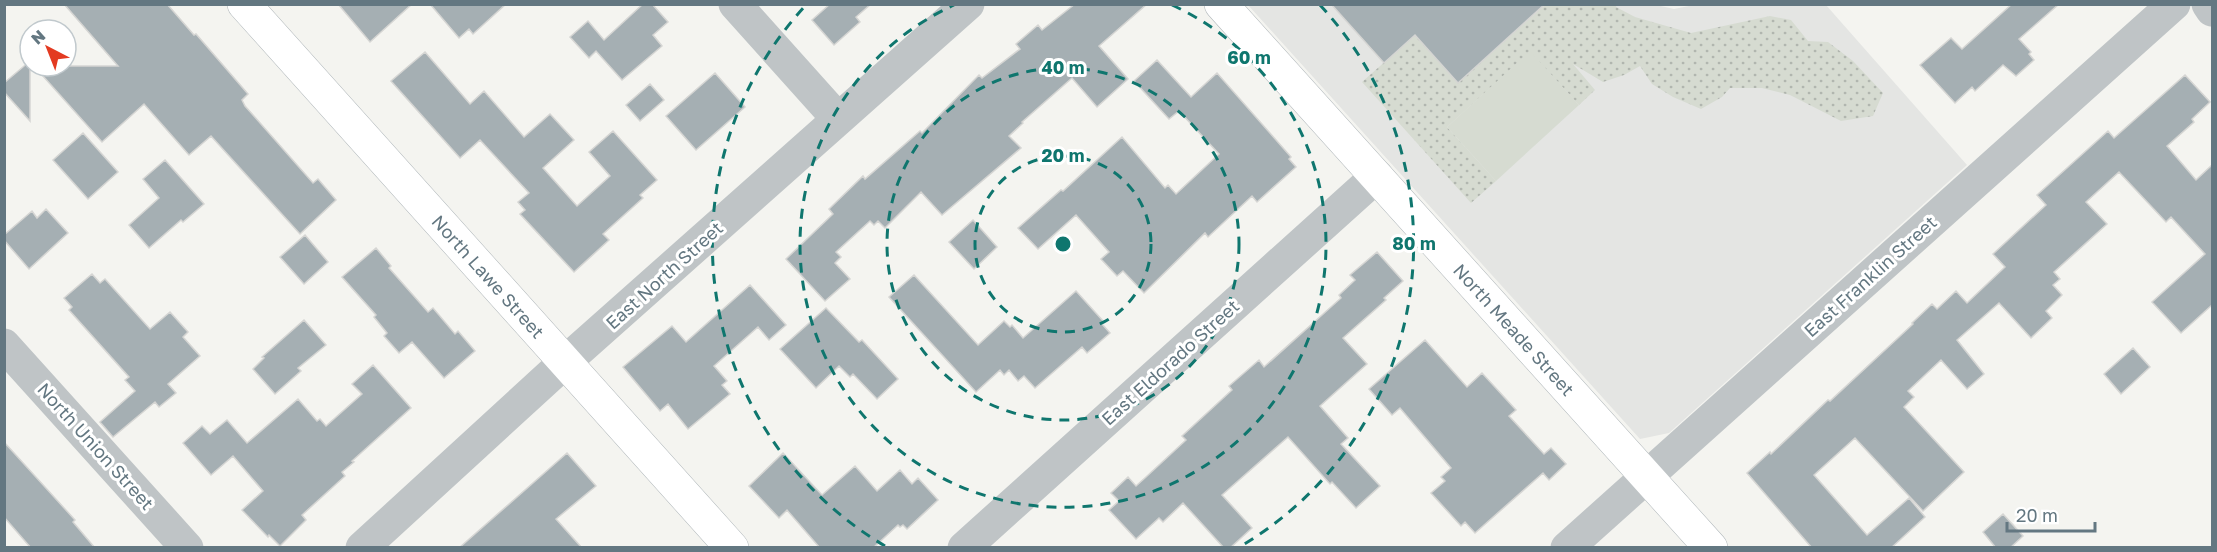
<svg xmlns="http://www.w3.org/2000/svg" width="2217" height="552" viewBox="0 0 2217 552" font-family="'Golos Text',sans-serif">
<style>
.built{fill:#e4e5e3}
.park{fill:url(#park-dots)}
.pitch{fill:#d6dbd1}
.building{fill:#a5afb3;stroke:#d5d5d3;stroke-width:1.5}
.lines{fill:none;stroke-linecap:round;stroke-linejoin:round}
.secondary-casing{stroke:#b1b8bb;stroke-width:34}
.street{stroke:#bfc4c6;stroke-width:33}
.secondary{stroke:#fff;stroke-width:33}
.ring{fill:none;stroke:#0f766e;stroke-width:3;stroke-dasharray:10 8}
.labels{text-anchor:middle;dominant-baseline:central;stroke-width:6;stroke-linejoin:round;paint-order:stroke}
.street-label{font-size:18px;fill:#637781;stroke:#fff}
.centre{fill:#0f766e;stroke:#fff;stroke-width:3}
.ring-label{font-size:18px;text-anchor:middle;font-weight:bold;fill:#0f766e;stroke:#fff;stroke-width:6;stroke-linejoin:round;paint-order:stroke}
</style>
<defs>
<pattern id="park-dots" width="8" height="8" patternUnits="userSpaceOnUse" patternTransform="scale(1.5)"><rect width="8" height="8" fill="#d6dbd1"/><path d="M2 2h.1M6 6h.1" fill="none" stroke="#b1b6af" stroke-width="1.8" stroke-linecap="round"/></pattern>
</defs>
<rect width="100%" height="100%" fill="#f4f4f0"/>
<path class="built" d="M1652,4L1674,9L1699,4L1826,5L1967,165L1669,433L1640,439L1248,5Z"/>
<path class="park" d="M1617,4L1616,7L1635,17L1691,33L1770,16L1791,20L1808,41L1828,42L1853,61L1883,93L1873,116L1841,121L1790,95L1762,88H1730L1722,97L1701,109L1673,97L1652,84L1640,66L1624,75L1603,82L1573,64L1595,90L1579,105L1530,52L1447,127L1496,181L1471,203L1362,82L1415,35L1458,83L1545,5Z"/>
<path class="pitch" d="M1530,51L1579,105L1496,181L1447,127Z"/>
<path class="building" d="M64,4H167L194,35L196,34L248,94L242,100L245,106L313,183L318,179L336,200L300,234L211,136L189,155L144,104L102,142L34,66H118Z
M338,4H412L370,42Z
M430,4H506L473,34L469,29L459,38Z
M643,4H652L668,22L653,35L662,46L622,80L596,51L589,58L570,37L588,21L604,40Z
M830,4H871L856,17L860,22L834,45L812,20Z
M1075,4H1147L1099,46L1128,79L1097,107L1072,78L1022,122L1023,123L1009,136L1021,148L942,215L921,192L885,228L878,221L874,225L870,221L836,252L841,257L835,263L850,279L825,301L786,259L833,214L829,209L863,176L865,179L920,131L922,133L979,75L982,78L1020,49L1016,44L1038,25L1042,30Z
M1331,4H1545L1458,83L1415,35L1384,63Z
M2012,4H2059L2019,39L2031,52L2029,54L2034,60L2016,76L2003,65L1975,91L1972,87L1955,103L1920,65L1951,38L1962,49Z
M425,52L470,104L484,91L524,137L550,114L574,140L543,168L577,206L610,176L589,152L613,131L657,180L640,195L643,198L603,234L609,240L574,272L520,214L525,210L518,202L529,193L480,140L460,158L391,81Z
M1157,60L1191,97L1217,73L1291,157L1289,159L1296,167L1257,202L1252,196L1208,237L1205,233L1144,293L1123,271L1117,276L1101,259L1109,252L1076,215L1038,249L1018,228L1061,190L1063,191L1122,137L1165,188L1168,185L1176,194L1219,154L1179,111L1169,119L1134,81Z
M30,61V121L4,92V83Z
M715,73L745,107L696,150L666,116Z
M2185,75L2210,102L2192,119L2194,122L2167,146L2196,180L2212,165V305L2181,333L2152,302L2205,254L2171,217L2166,222L2119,172L2086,202L2107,224L2054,272L2060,279L2053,285L2062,295L2046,311L2052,318L2031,338L1999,303L1957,340L1984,374L1967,389L1941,360L1908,391L1914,397L1904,407L1964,472L1923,511L1855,438L1814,475L1867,535L1909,498L1925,517L1891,548H1812L1747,473L1770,452L1771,454L1828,400L1830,401L1913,324L1912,323L1932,304L1937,309L1956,291L1967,303L2005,267L1993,254L2046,205L2037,195L2108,131L2114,138Z
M650,84L664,100L640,121L626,105Z
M83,133L118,172L88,199L53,160Z
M165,160L204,204L183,222L181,220L149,248L129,225L159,198L143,179Z
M46,209L68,233L29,269L4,240V235L32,211L37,218Z
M973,220L997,247L974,269L949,242Z
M305,235L328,262L304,284L280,257Z
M376,248L391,266L389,268L428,312L433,308L455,334L458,331L475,351L444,378L412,342L399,353L384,336L387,333L374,317L376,315L342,277Z
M1377,252L1403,281L1384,298L1386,300L1343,338L1367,364L1320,406L1348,438L1341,444L1380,486L1356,508L1332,482L1330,484L1288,437L1222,495L1252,528L1230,548H1224L1183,503L1163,522L1159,518L1136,539L1109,510L1119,501L1111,493L1128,477L1136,486L1146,477L1186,440L1182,436L1232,390L1229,386L1259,360L1264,367L1341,298L1339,295L1355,280L1350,275Z
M92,274L100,283L105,279L150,329L170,312L188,332L183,337L200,356L168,384L176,393L159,407L155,402L113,437L100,422L135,391L125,380L129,377L69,310L72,307L64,298Z
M914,275L978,345L1004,321L1010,327L1012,325L1023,338L1076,291L1104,322L1102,324L1110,333L1087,353L1082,347L1035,388L1024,376L1018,381L1009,370L1004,375L1000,370L976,392L889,297Z
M750,285L786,325L769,340L758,327L714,366L727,381L722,385L730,394L688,429L668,404L660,411L623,367L672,326L686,342Z
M826,308L859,342L862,340L898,379L877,399L853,374L850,377L839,366L816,388L780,349Z
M304,320L326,345L298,368L301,371L275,394L253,369L264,358L262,357Z
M1425,340L1467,387L1482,373L1516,410L1509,416L1544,454L1551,448L1566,464L1549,480L1543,473L1475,533L1465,522L1461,526L1431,493L1445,481L1441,477L1451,468L1400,408L1392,415L1369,389Z
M2133,348L2150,367L2121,394L2104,374Z
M373,365L411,408L352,461L354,462L342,472L345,476L302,515L306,520L280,546L269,535L268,537L242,510L263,491L233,456L211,475L183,443L202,426L210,434L227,420L247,443L298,399L317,421L320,419L326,426L362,394L352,384Z
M4,442L75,520L73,522L95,548H31L4,517Z
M567,453L596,486L556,519L582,548H459Z
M783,453L822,495L855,466L877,491L900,470L912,484L918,478L938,500L907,529L903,525L900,527L898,525L873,548H820L787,510L779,518L749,486Z
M2003,514L2023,536L2010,548H1996L1983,532Z"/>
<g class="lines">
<g class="secondary-casing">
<g id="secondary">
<path id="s1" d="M244,4L732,548"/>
<path id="s2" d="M1221,4L1711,548"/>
</g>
</g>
<path class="street" d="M735,4L838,119
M2208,4L2212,10
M4,345L187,548
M362,548L565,362L968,4
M964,548L1377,176
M1567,548L2174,4"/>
<use href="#secondary" class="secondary"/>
</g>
<g class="ring">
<circle cx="1063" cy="244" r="88"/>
<circle cx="1063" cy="244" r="176"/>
<path d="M1172 5A263 263 0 1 1 954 5"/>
<path d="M885 546A351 351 0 0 1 806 5M1320 5A351 351 0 0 1 1241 546"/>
</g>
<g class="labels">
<g class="street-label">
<text transform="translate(664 275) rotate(-42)">East North Street</text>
<text stroke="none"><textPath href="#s1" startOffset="366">North Lawe Street</textPath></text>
<text transform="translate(1870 276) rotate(-42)">East Franklin Street</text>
<text stroke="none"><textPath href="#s2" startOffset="438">North Meade Street</textPath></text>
<text transform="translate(1170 362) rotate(-42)">East Eldorado Street</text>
<text transform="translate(96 446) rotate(48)">North Union Street</text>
</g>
</g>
<circle cx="1063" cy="244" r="9" class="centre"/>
<g class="ring-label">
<text x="1249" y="64">60 m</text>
<text x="1063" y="74">40 m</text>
<text x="1063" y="162">20 m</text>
<text x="1414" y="250">80 m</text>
</g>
<rect width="2217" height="552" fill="none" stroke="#637781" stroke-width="12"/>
<g transform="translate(48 48) rotate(318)"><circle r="28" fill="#ffffff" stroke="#c1c9cd" stroke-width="1.5"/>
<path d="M0-4.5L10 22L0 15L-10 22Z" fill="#e33a21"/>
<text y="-9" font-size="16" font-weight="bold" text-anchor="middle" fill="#637781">N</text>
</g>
<path d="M2007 522v9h88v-9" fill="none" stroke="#637781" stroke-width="3"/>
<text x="2016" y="522" font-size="18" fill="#637781" stroke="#ffffff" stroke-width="4.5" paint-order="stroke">20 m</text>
</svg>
